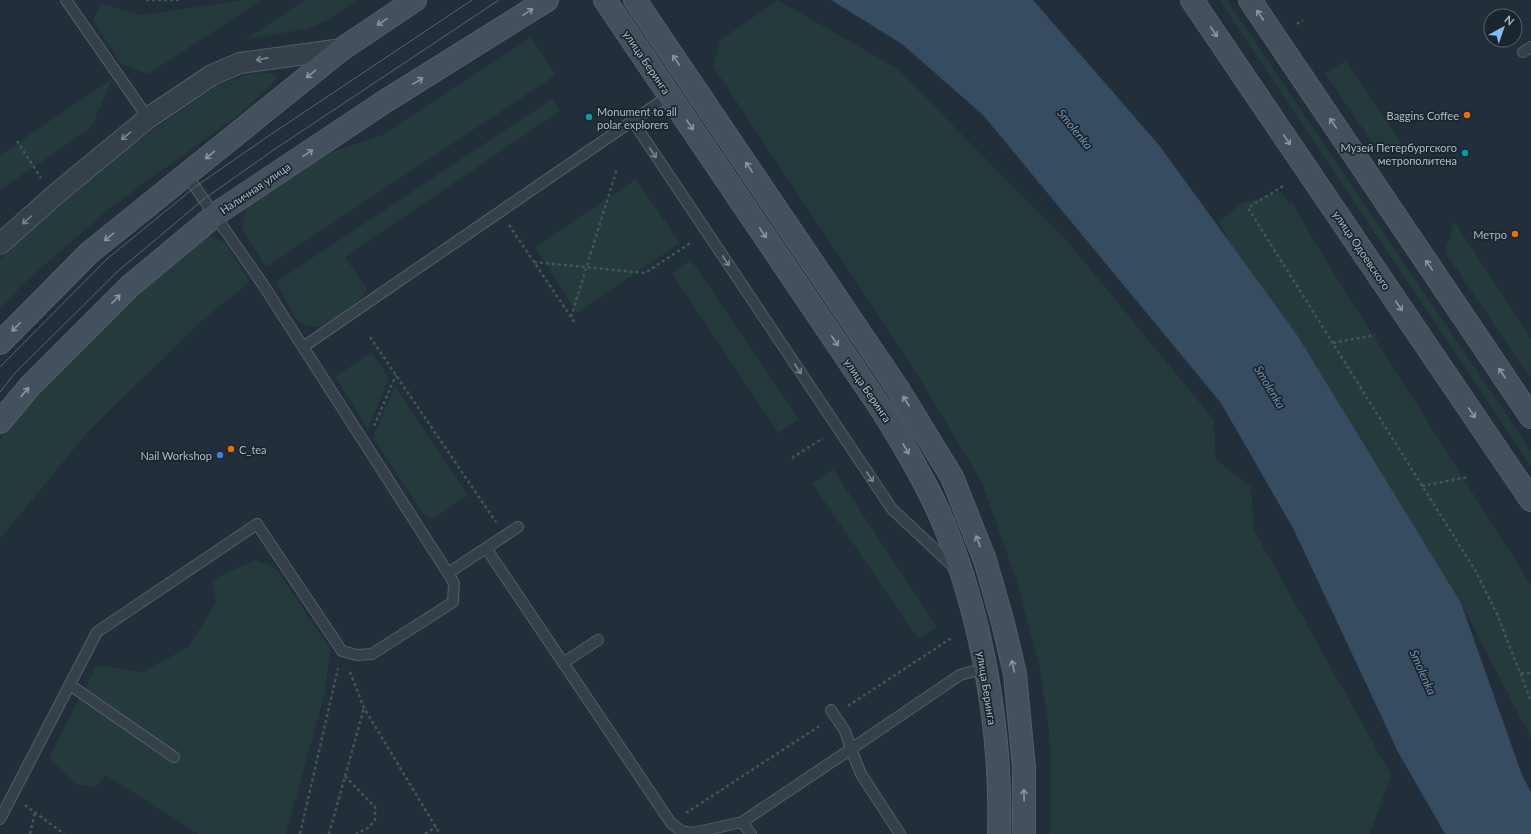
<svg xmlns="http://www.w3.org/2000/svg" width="1531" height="834" viewBox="0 0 1531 834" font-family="Lato,sans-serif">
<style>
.green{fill:#243a3b}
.water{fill:#364c61}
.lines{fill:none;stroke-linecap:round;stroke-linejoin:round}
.lane-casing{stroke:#545e68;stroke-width:12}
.street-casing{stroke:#545e68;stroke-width:22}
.secondary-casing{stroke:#545e68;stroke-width:24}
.path{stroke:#425758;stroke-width:2.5;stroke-dasharray:3 3;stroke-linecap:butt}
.lane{stroke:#36404a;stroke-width:10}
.street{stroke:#36404a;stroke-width:20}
.secondary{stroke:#44505d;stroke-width:22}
.tram{stroke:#586571;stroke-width:1}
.oneway{stroke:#8b96a1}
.oneway2{stroke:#7a848e}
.food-dot{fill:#e8710a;stroke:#1b252f;stroke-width:1.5}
.culture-dot{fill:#0f9aa8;stroke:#1b252f;stroke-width:1.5}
.shop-dot{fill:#3f7fe0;stroke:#1b252f;stroke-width:1.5}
.labels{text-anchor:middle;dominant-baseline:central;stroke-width:3.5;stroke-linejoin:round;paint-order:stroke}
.street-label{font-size:11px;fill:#b1bbc6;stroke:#1b252f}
.poi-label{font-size:11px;fill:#b1bbc6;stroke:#1b252f;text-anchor:end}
.water-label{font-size:12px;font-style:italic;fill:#718faa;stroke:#1b252f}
</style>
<rect width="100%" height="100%" fill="#222e3a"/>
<path class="green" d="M244,0H262L148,74L121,64L93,20L101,3L142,15Z
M305,0H357L329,19L308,29L246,39Z
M778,0L896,68L1069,243L1214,420L1216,460L1251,487L1254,530L1391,775L1370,834H1049L1051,809L1049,729L1039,665L1016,579L982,483L913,368L713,66L719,41Z
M1219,0H1227L1531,451V467Z
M531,37L556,75L266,267L241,228L248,205L323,155L382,135Z
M1346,61L1409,154L1378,151L1325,73Z
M262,72L275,74L277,79L240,114L110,208L23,284L0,308V259L86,178L157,127L218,85L246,75Z
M113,78L91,128L0,190V155Z
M552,99L560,111L345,257L366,288L364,296C348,308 318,341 298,320C289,310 283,294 276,282Z
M636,179L680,243L577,313L535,247Z
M1282,192L1290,204L1292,202L1328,264L1531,585V738L1461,603L1228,240L1219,221L1242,203Z
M1454,221L1531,338L1530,378L1445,252Z
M208,236L225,242L250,282L198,324L87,433L0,539V440L40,389L154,280Z
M691,260L799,419L778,433L672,273Z
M372,352L389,378L368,429L335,377Z
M395,386L468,495L434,518L430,519L423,514L373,437Z
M833,469L937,627L918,639L812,483Z
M255,560L275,567L330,649L325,693L286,834H198L106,775L95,787L77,785L49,757L97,665L143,672L188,647L216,603L212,580Z"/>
<path class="water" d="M831,0H1033L1159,145L1297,335L1461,603L1522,775L1531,792V834H1445L1398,752L1294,530L1221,403L983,115L902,44Z"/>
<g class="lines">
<g class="lane-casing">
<path id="lane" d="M66,0L148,118
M1523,52L1531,47
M632,120L892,509L955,568
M303,347L670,95
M486,548L671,823L681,831L693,833L742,822
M448,573L518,527
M563,663L598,640
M70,685L174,757
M831,710L845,731L851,749L960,675L985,668
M0,819L97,632L257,524L342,651L357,655L372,654L453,602L454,583L448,573L262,283L186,174
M751,834L742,822L851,749L861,774L900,834"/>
</g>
<g class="street-casing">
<path id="street" d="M0,244L56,194L148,118L212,75L240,63L342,49"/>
</g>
<g class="secondary-casing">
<path id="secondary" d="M605,0L882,410C906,448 929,487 946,529C983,623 1002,733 999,834
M635,0L898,389L952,477L985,560L1003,623L1015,674L1024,768V834
M1192,0L1531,500
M1250,0L1531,417
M0,343L89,253L342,49L415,0
M0,422L30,386L130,286L219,212L384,102L547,0"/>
</g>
<path class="path" d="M146,0H182
M1297,24L1303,20
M17,141L41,178
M1283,186L1248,208L1475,570L1497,614L1531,701
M509,225L575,323
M534,262L645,273L692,242
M571,317L617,169
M370,337L496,522
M1333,343L1375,335
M374,426L396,375
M792,458L823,438
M1422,486L1468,477
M350,672L364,708L440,834
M1521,673H1531
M848,706L953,637
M345,776L375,807V820L368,828L356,834
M25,805L64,834
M686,813L821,725
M30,834L35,812
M300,834L338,668
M329,834L364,708
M425,834L436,827"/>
<use href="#lane" class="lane"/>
<use href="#street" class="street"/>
<use href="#secondary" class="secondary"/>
<path class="tram" d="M0,367L107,259L195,187L267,137L472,0
M0,392L15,373L118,271L204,199L275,149L499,0"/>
</g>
<defs><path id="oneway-shaft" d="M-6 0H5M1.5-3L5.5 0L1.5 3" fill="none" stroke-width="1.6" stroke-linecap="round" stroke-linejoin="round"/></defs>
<g class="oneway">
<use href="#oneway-shaft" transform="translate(528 12) rotate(-32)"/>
<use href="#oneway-shaft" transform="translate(1260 15) rotate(-124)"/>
<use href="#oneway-shaft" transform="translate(382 22) rotate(146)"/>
<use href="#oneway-shaft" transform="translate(1214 32) rotate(56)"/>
<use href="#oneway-shaft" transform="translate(676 60) rotate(-124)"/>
<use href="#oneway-shaft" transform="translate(311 74) rotate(141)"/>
<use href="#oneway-shaft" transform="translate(418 81) rotate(-32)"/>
<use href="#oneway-shaft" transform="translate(1333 123) rotate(-124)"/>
<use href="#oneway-shaft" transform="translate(690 125) rotate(56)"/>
<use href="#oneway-shaft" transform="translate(1287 140) rotate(56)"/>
<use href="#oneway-shaft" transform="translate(308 153) rotate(-34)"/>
<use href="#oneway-shaft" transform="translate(210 155) rotate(141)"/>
<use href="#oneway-shaft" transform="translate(749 167) rotate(-124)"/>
<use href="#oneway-shaft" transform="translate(763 233) rotate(56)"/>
<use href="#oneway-shaft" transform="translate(109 237) rotate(141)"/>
<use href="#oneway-shaft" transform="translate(1429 265) rotate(-124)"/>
<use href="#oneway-shaft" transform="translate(116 299) rotate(-45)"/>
<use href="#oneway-shaft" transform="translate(1399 306) rotate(56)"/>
<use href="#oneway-shaft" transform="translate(16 327) rotate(135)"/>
<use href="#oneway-shaft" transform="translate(835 341) rotate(56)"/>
<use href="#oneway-shaft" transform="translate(1502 373) rotate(-123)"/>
<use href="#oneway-shaft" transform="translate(25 392) rotate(-50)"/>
<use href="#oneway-shaft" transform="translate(906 401) rotate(-123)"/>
<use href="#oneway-shaft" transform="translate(1472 413) rotate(56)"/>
<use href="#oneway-shaft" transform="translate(906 449) rotate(61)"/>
<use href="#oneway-shaft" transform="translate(978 541) rotate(-111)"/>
<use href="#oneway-shaft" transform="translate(1013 666) rotate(-103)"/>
<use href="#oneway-shaft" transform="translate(1024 795) rotate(-91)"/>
</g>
<g class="oneway2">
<use href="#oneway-shaft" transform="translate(262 59) rotate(169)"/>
<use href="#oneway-shaft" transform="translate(126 136) rotate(141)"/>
<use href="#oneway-shaft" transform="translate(653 153) rotate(56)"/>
<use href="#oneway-shaft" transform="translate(27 220) rotate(138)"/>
<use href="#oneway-shaft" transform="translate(726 261) rotate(56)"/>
<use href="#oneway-shaft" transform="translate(798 369) rotate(56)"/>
<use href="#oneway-shaft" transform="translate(870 477) rotate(56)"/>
</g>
<g class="food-dot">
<circle cx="1467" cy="115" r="4"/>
<circle cx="1515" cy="234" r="4"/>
<circle cx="231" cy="449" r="4"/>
</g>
<g class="culture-dot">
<circle cx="589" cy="117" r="4"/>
<circle cx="1465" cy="153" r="4"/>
</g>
<circle class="shop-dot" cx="220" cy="455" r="4"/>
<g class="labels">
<g class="street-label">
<text transform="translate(647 62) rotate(56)">улица Беринга</text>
<text transform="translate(255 188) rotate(-34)">Наличная улица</text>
<text transform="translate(1362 250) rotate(56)">улица Одоевского</text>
<text transform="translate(868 390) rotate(56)">улица Беринга</text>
<text transform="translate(987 688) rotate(81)">улица Беринга</text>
</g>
<g class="poi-label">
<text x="597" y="111" text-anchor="start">Monument to all<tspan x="597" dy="13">polar explorers</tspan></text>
<text x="1459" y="115">Baggins Coffee</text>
<text x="1457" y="147">Музей Петербургского<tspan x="1457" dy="13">метрополитена</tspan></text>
<text x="1507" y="234">Метро</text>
<text x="239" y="449" text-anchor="start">C_tea</text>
<text x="212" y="455">Nail Workshop</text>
</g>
<g class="water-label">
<text transform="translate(1075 129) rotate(51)">Smolenka</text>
<text transform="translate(1270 387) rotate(59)">Smolenka</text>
<text transform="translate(1423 672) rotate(66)">Smolenka</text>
</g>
</g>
<g transform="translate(1503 28) rotate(40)"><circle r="19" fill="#1b252f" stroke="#57616b"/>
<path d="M0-3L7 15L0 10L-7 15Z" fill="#86bcf6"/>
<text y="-6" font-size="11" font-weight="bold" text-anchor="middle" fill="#b1bbc6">N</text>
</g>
</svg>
